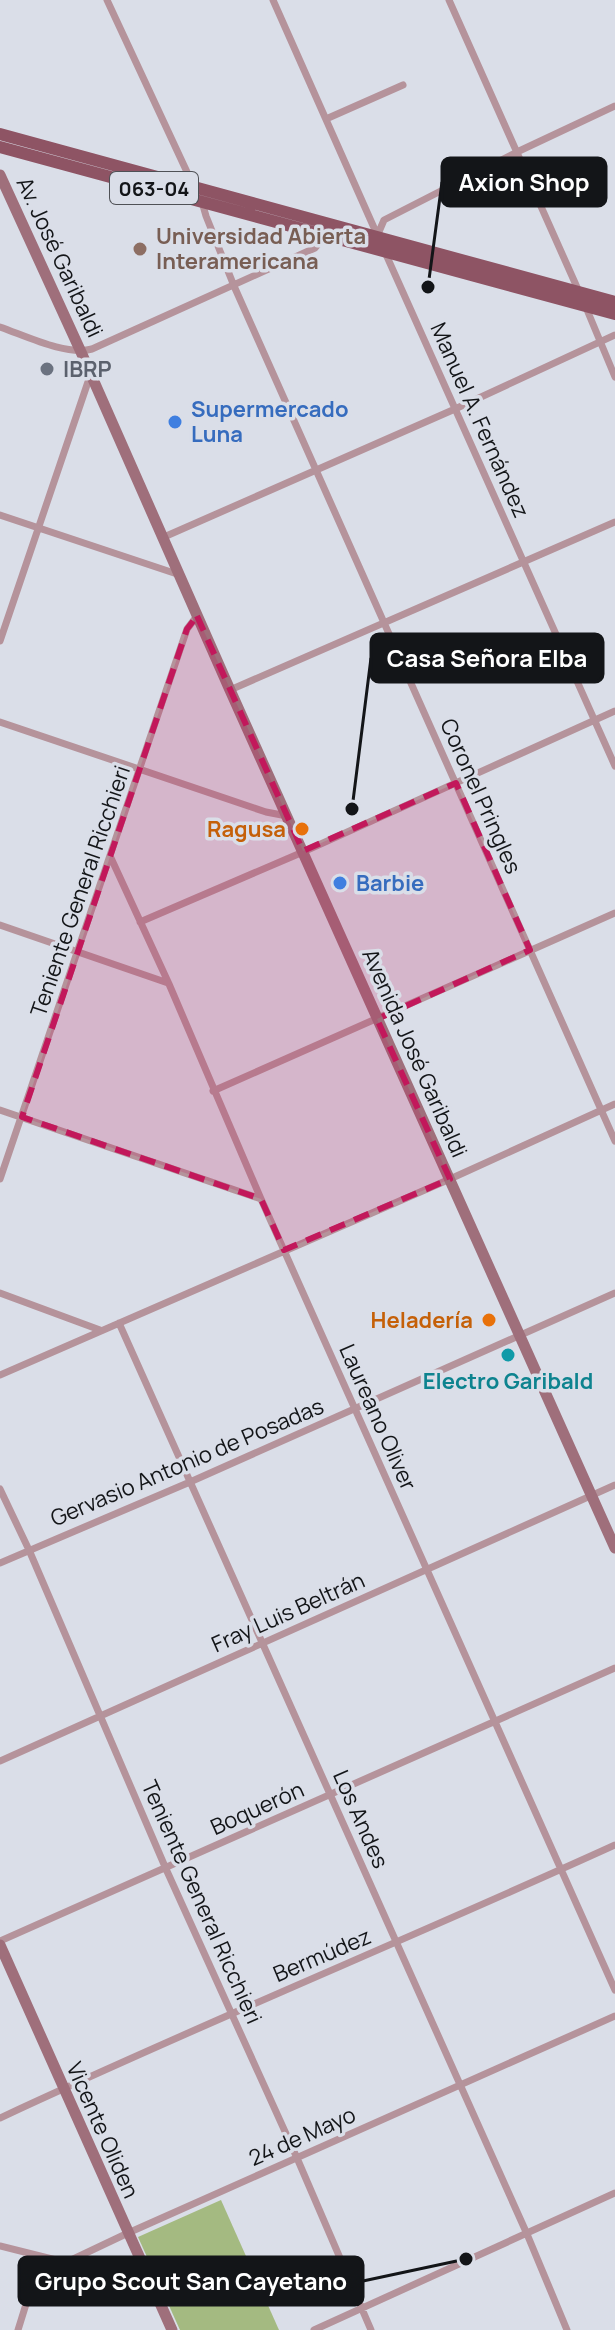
<svg xmlns="http://www.w3.org/2000/svg" width="615" height="2330" viewBox="0 0 615 2330" font-family="Manrope,sans-serif">
<style>
.green{fill:#a4ba81}
.lines{fill:none;stroke-linecap:round;stroke-linejoin:round}
.street{stroke:#b5939b;stroke-width:7}
.secondary{stroke:#9f6f7b;stroke-width:11}
.primary{stroke:#8e5464;stroke-width:12}
.marked{fill:#c2185b;fill-opacity:0.2;stroke:#c2185b;stroke-width:6;stroke-dasharray:16 10;stroke-linejoin:round}
.education-dot{fill:#8d6e63;stroke:#dadee8;stroke-width:3}
.worship-dot{fill:#6b7280;stroke:#dadee8;stroke-width:3}
.shop-dot{fill:#3f7fe0;stroke:#dadee8;stroke-width:3}
.food-dot{fill:#e8710a;stroke:#dadee8;stroke-width:3}
.culture-dot{fill:#0f9aa8;stroke:#dadee8;stroke-width:3}
.labels{text-anchor:middle;dominant-baseline:central;stroke-width:7;stroke-linejoin:round;paint-order:stroke}
.shield{fill:#dadee8;stroke:#4f5156;stroke-width:2}
.shield-label{font-size:20px;font-weight:bold;fill:#131518}
.education-label{font-size:22px;font-weight:bold;fill:#785e54;stroke:#dadee8;text-anchor:start}
.street-label{font-size:22px;fill:#131518;stroke:#dadee8}
.worship-label{font-size:22px;font-weight:bold;fill:#5b616d;stroke:#dadee8;text-anchor:start}
.shop-label{font-size:22px;font-weight:bold;fill:#366cbe;stroke:#dadee8;text-anchor:start}
.food-label{font-size:22px;font-weight:bold;fill:#c56008;stroke:#dadee8;text-anchor:end}
.culture-label{font-size:22px;font-weight:bold;fill:#0d838f;stroke:#dadee8}
.leader{fill:none;stroke:#131518;stroke-width:3}
.callout-dot{fill:#131518;stroke:#dadee8;stroke-width:3}
.callout{fill:#131518;stroke:#131518;stroke-width:3}
.callout-label{font-size:24px;text-anchor:middle;font-weight:bold;fill:#fff}
</style>
<rect width="100%" height="100%" fill="#dadee8"/>
<path class="green" d="M221,2200L279,2330H180L138,2237Z"/>
<g class="lines">
<path class="street" d="M107,0L187,172L186,184
M273,0L379,239
M449,0L580,294
M326,119L403,85
M202,202L206,216L234,286L615,1141
M378,234L384,220L517,152L615,106
M384,250L615,766
M585,305L615,377
M0,327C26,336 66,356 92,349L315,248L326,235
M0,515L180,575
M164,537L455,409L615,335
M0,641L90,376
M230,690L615,522
M0,722L266,812L287,816
M111,858L169,984L261,1199L615,1990
M140,922L303,852L615,711
M0,925L168,983
M213,1091L615,913
M0,1110L261,1199
M0,1179L187,629L197,616
M0,1293L100,1330
M119,1323L527,2234L567,2330
M0,1375L450,1179L615,1104
M0,1489L29,1550L166,1869L297,2158L371,2330
M0,1563L190,1482L615,1293
M0,1761L615,1485
M0,1941L615,1668
M0,2118C203,2023 411,1938 615,1845
M0,2246L64,2262L69,2261L128,2233L615,2016
M18,2330L41,2256
M314,2330L615,2193"/>
<path class="secondary" d="M0,175L81,352L230,690L615,1548
M0,1945L172,2330"/>
<path class="primary" d="M0,134L615,302
M0,147L615,314"/>
</g>
<path class="marked" d="M197,616L303,851L456,783L530,950L377,1019L450,1179L284,1250L261,1199L22,1117L187,629Z"/>
<circle class="education-dot" cx="140" cy="249" r="8"/>
<circle class="worship-dot" cx="47" cy="369" r="8"/>
<g class="shop-dot">
<circle cx="175" cy="422" r="8"/>
<circle cx="340" cy="883" r="8"/>
</g>
<g class="food-dot">
<circle cx="302" cy="829" r="8"/>
<circle cx="489" cy="1320" r="8"/>
</g>
<circle class="culture-dot" cx="508" cy="1355" r="8"/>
<g class="labels">
<rect class="shield" x="110" y="172" width="88" height="32" rx="6"/>
<g class="shield-label">
<text x="154" y="188">063-04</text>
</g>
<g class="education-label">
<text x="156" y="236">Universidad Abierta<tspan x="156" dy="25">Interamericana</tspan></text>
</g>
<g class="street-label">
<text transform="translate(60 257) rotate(65)">Av. José Garibaldi</text>
<text transform="translate(480 420) rotate(66)">Manuel A. Fernández</text>
<text transform="translate(481 796) rotate(66)">Coronel Pringles</text>
<text transform="translate(80 891) rotate(-71)">Teniente General Ricchieri</text>
<text transform="translate(415 1053) rotate(66)">Avenida José Garibaldi</text>
<text transform="translate(378 1417) rotate(66)">Laureano Oliver</text>
<text transform="translate(187 1462) rotate(-23)">Gervasio Antonio de Posadas</text>
<text transform="translate(288 1612) rotate(-24)">Fray Luis Beltrán</text>
<text transform="translate(257 1808) rotate(-24)">Boquerón</text>
<text transform="translate(361 1819) rotate(66)">Los Andes</text>
<text transform="translate(202 1902) rotate(66)">Teniente General Ricchieri</text>
<text transform="translate(322 1955) rotate(-23)">Bermúdez</text>
<text transform="translate(103 2130) rotate(66)">Vicente Oliden</text>
<text transform="translate(302 2136) rotate(-24)">24 de Mayo</text>
</g>
<g class="worship-label">
<text x="63" y="369">IBRP</text>
</g>
<g class="shop-label">
<text x="191" y="409">Supermercado<tspan x="191" dy="25">Luna</tspan></text>
<text x="356" y="883">Barbie</text>
</g>
<g class="food-label">
<text x="286" y="829">Ragusa</text>
<text x="473" y="1320">Heladería</text>
</g>
<g class="culture-label">
<text x="508" y="1381">Electro Garibald</text>
</g>
</g>
<path class="leader" d="M428 287L442 182M352 809L371 658M466 2259L363 2281"/>
<g class="callout-dot">
<circle cx="428" cy="287" r="8"/>
<circle cx="352" cy="809" r="8"/>
<circle cx="466" cy="2259" r="8"/>
</g>
<g class="callout">
<rect x="442" y="158" width="164" height="48" rx="8"/>
<rect x="371" y="634" width="232" height="48" rx="8"/>
<rect x="19" y="2257" width="344" height="48" rx="8"/>
</g>
<g class="callout-label">
<text x="524" y="191">Axion Shop</text>
<text x="487" y="667">Casa Señora Elba</text>
<text x="191" y="2290">Grupo Scout San Cayetano</text>
</g>
</svg>
